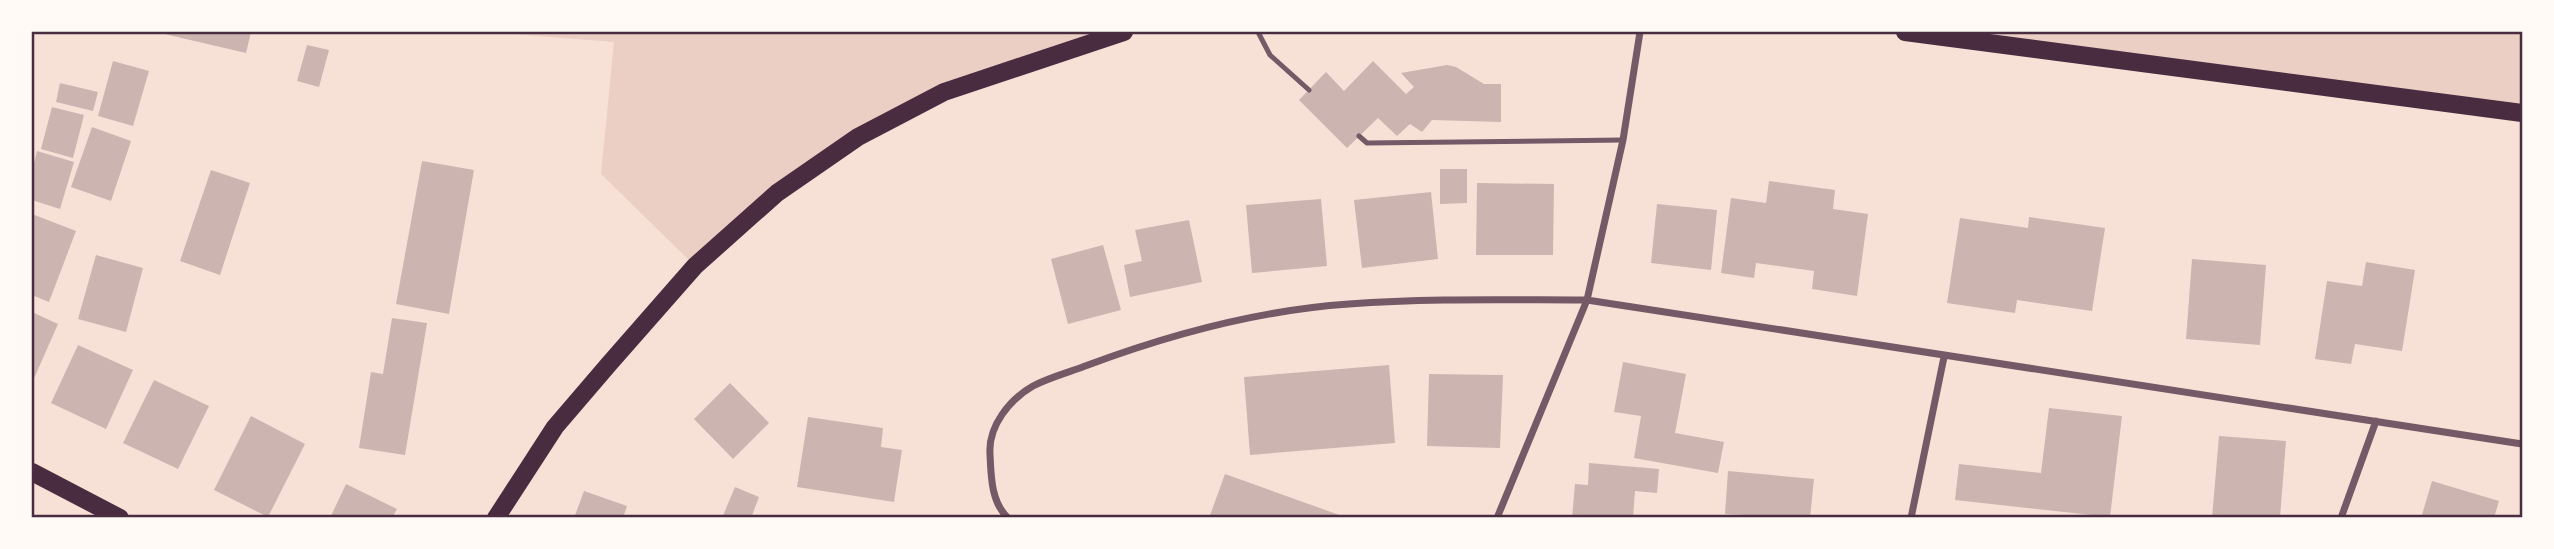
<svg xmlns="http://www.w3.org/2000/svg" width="2554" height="549" viewBox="0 0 2554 549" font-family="Overpass,sans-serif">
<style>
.green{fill:#ebcfc5}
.building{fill:#ccb4b1}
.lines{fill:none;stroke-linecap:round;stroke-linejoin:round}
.service{stroke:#755966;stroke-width:5}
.minor{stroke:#755966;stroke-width:7}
.primary{stroke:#4a2c40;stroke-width:18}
.neatline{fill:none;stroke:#4a2c40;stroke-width:2.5}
</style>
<rect width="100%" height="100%" fill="#f7e1d7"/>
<path class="green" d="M484,32H1124L1071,47L858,137L695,266L601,174L614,42Z
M1905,32H2522V113Z"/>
<path class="building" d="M156,32H251L246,53Z
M307,45L329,50L319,87L297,81Z
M113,61L149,71L133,126L98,116Z
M1373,61L1406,94L1414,87L1401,73L1447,65L1456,67L1484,84H1501V122L1432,120L1422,132L1410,124L1397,136L1378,118L1347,148L1299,100L1326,72L1344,91Z
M60,83L98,92L93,111L56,102Z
M52,107L84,115L73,158L41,149Z
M92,127L131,141L111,201L71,187Z
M37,151L74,162L60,209L32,200V171Z
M422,161L474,170L449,314L396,304Z
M1440,169H1467V203L1440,204Z
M211,170L250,183L220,275L180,261Z
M1769,181L1835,190L1833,209L1868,214L1857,296L1812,289L1814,271L1756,263L1754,278L1721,273L1731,198L1766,203Z
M1477,183L1554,184L1553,255H1476Z
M1431,192L1438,259L1362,268L1354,200Z
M1321,199L1327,266L1252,273L1246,205Z
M1657,204L1717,210L1711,270L1651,263Z
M32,214L76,231L49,302L32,295Z
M2029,217L2105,228L2092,311L2017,300L2015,313L1947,303L1960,218L2028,228Z
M1189,220L1202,282L1130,297L1124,265L1142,261L1135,230Z
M1103,245L1121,310L1068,324L1051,259Z
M96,255L143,268L126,332L78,319Z
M2192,259L2266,265L2260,345L2186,339Z
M2366,262L2415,270L2402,351L2355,344L2351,364L2315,359L2327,281L2362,286Z
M32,312L58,324L32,383Z
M392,318L427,323L405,455L359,448L371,372L383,374Z
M78,345L133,370L106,429L51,403Z
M1623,362L1686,374L1675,433L1724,442L1718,473L1634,458L1641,416L1614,412Z
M1389,365L1395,443L1250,455L1244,377Z
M1429,374L1503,375L1500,448L1427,446Z
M154,380L209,406L178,469L123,443Z
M730,383L769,423L733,459L694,419Z
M2049,408L2122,416L2110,517L1955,500L1959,464L2041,473Z
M251,416L305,444L268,517L214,490Z
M808,417L883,428L881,447L902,450L894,502L797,487Z
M2219,436L2286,441L2280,518H2212Z
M1589,463L1659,469L1657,493L1635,491L1633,518H1572L1575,484L1588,485Z
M1728,471L1814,479L1810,518L1725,514Z
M1225,474L1345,517V518H1209Z
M2432,481L2499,501L2494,518H2421Z
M346,484L397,509L392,518H330Z
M735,487L759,497L751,518H722Z
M584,491L627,506L623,518H574Z"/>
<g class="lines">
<path class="service" d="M1258,32L1270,55L1309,90
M1359,136L1367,143L1623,140"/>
<path class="minor" d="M1008,518C991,502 991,476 990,454C988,426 1010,399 1033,386C1050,377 1070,372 1088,365C1171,334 1261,310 1349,304C1428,298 1508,300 1587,300L2522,444
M1497,518L1587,300L1623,140L1640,32
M1911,518L1944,357
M2341,518L2376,421"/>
<path class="primary" d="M1905,32L2522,113
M32,472L120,518
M496,518L555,427L609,364L695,266L777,193L858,137L944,92L1124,32"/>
</g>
<rect width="2554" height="549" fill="none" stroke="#fffaf5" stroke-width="66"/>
<rect x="33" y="33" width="2488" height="483" class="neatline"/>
</svg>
